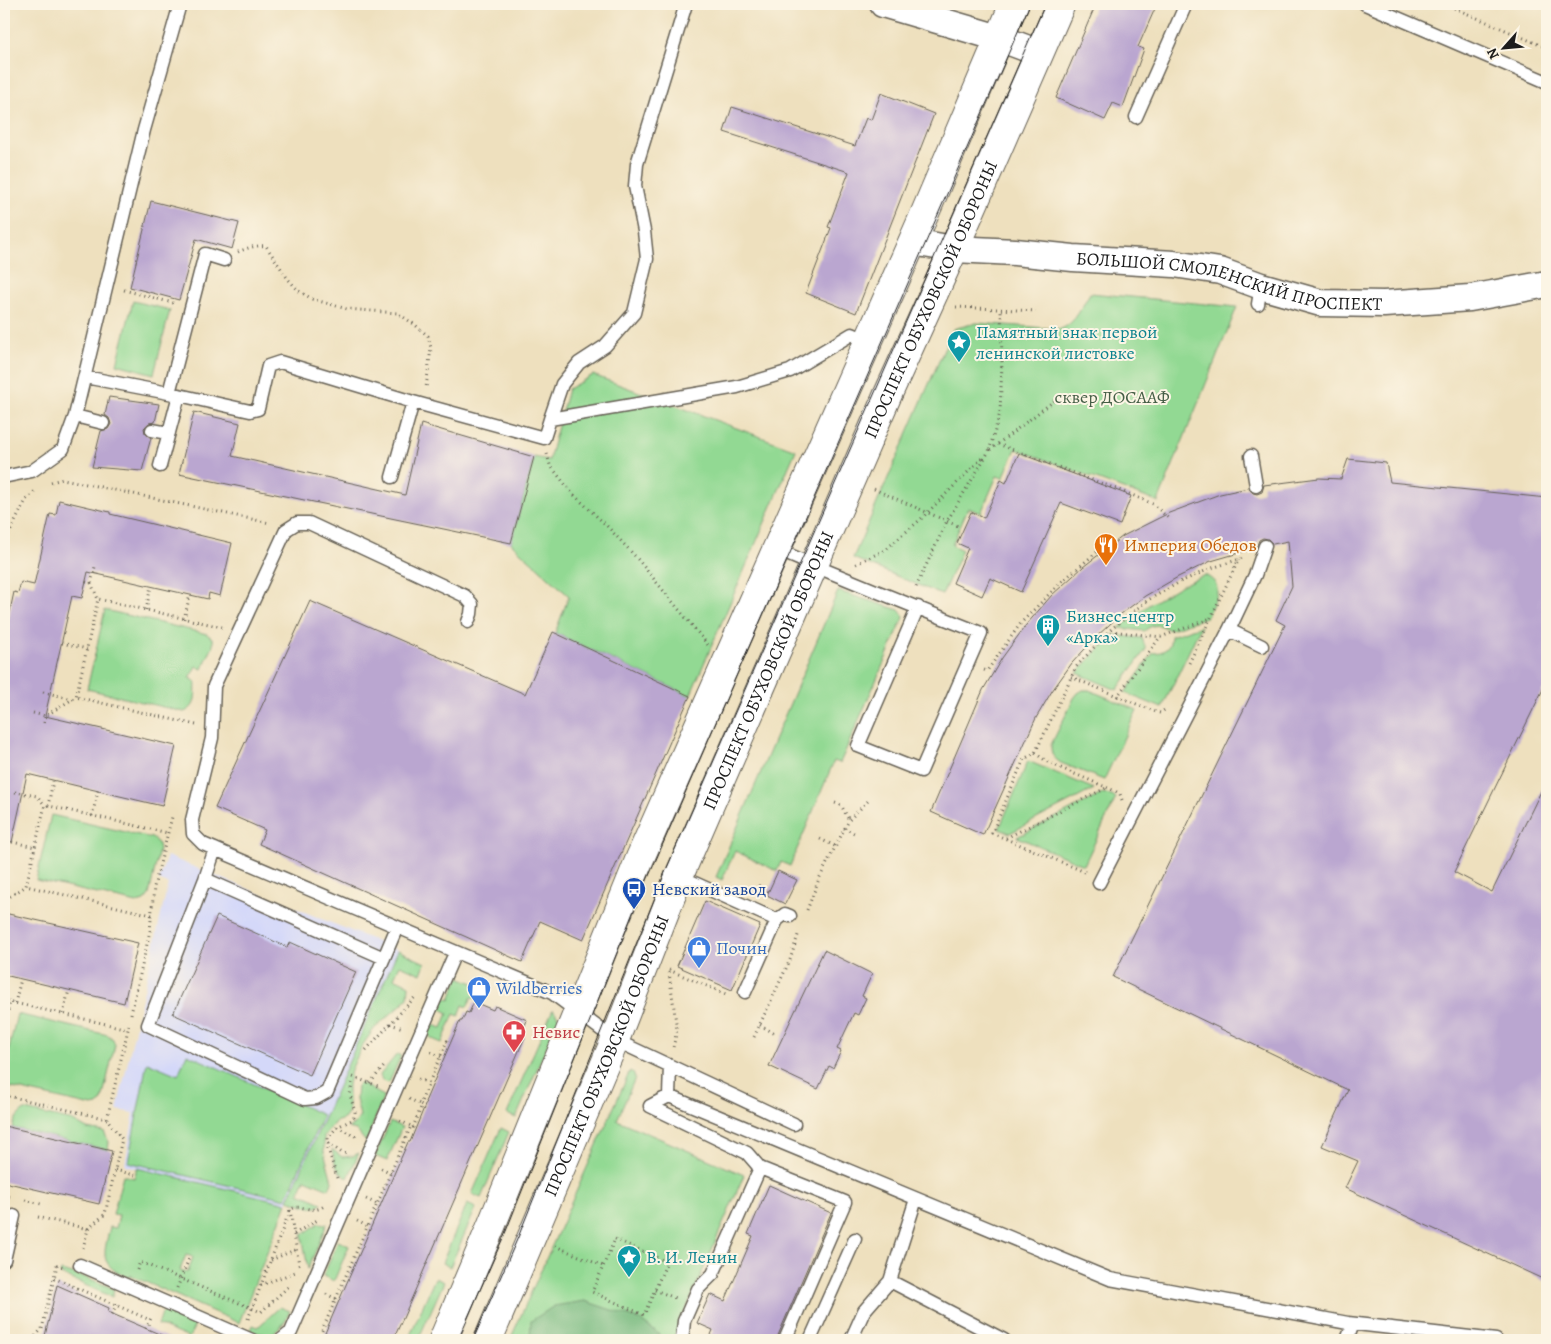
<svg xmlns="http://www.w3.org/2000/svg" width="1551" height="1344" viewBox="0 0 1551 1344" font-family="Alegreya,serif">
<style>
.built{fill:#d4d8f9}
.green{fill:#92d993;stroke:#577a58;fill-rule:evenodd}
.forest{fill:#75b97d;stroke:#486a4c}
.building{fill:#baa6d0}
.lines{fill:none;stroke-linecap:round;stroke-linejoin:round}
.lane-casing{stroke:#666155;stroke-width:15}
.street-casing{stroke:#666155;stroke-width:29}
.secondary-casing{stroke:#666155;stroke-width:30}
.path{stroke:#666155;stroke-width:3;stroke-dasharray:1 4;stroke-linecap:butt}
.lane{stroke:#fff;stroke-width:12}
.street{stroke:#fff;stroke-width:26}
.secondary{stroke:#fff;stroke-width:28}
.tram{stroke:#1c1c1c;stroke-width:1}
.labels{text-anchor:middle;dominant-baseline:central;stroke-width:4;stroke-linejoin:round;paint-order:stroke}
.street-label{font-size:18px;fill:#1c1c1c;stroke:#fcf5e5}
.culture-label{font-size:18px;fill:#0d838f;stroke:#fcf5e5;text-anchor:start}
.park-label{font-size:18px;fill:#455e46;stroke:#fcf5e5}
.food-label{font-size:18px;fill:#c56008;stroke:#fcf5e5;text-anchor:start}
.transit-label{font-size:18px;fill:#164399;stroke:#fcf5e5;text-anchor:start}
.shop-label{font-size:18px;fill:#366cbe;stroke:#fcf5e5;text-anchor:start}
.health-label{font-size:18px;fill:#be3a42;stroke:#fcf5e5;text-anchor:start}
</style>
<rect width="100%" height="100%" fill="#fcf5e5"/>
<filter id="ink" filterUnits="userSpaceOnUse"><feTurbulence type="fractalNoise" baseFrequency=".02" numOctaves="2"/><feDisplacementMap in="SourceGraphic" scale="10" xChannelSelector="R" yChannelSelector="G"/><feConvolveMatrix kernelMatrix="1 2 1 2 8 2 1 2 1" color-interpolation-filters="sRGB"/></filter>
<filter id="wash" filterUnits="userSpaceOnUse"><feTurbulence type="fractalNoise" baseFrequency=".0096" numOctaves="4" result="noise"/><feDisplacementMap in="SourceGraphic" scale="20" xChannelSelector="R" yChannelSelector="G"/><feGaussianBlur stdDeviation="1.12" result="paint"/><feColorMatrix in="noise" values="0 0 0 0 0 0 0 0 0 0 0 0 0 0 0 0 0 1.4 0 .05"/><feComposite in="paint" operator="in"/></filter>
<g filter="url(#wash)">
<rect width="100%" height="100%" fill="#eee0be"/>
<path class="built" d="M167,856L398,950L287,1203L125,1165L134,1113L117,1110L168,884L159,880Z"/>
<path class="green" d="M1090,293L1237,307L1158,502L1016,449L1003,478L997,476L981,513L968,508L952,545L962,550L942,595L853,558L953,329L976,323L1061,329C1076,323 1082,306 1090,293Z
M133,301L170,310L154,374L117,364Z
M593,375L796,450L690,696L555,633L569,596L511,543L534,457L549,460L568,389Z
M1205,575C1227,586 1214,601 1206,617L1169,630C1160,623 1153,624 1144,631L1119,628L1150,604L1182,585Z
M838,591L899,610L904,616L903,619L840,763L834,761L790,866L781,862L777,871L735,851L722,880L716,877Z
M105,610L207,634L213,639V646L202,669L196,666L190,678L196,682C195,694 198,707 184,712L87,689Z
M1201,626L1162,708L1125,693L1153,653C1164,653 1171,648 1171,636Z
M1112,635L1142,638L1146,649L1117,690L1077,673Z
M1083,690H1089L1137,710L1104,780L1061,763C1053,758 1051,754 1051,745L1074,698L1078,693Z
M1028,761L1094,789L1010,833L999,829Z
M1104,793L1116,798L1084,865L1017,837Z
M51,815L152,838L158,843L159,850L149,895L144,901L137,903L36,880Z
M398,950L425,963L421,974L400,965L394,978L409,985L408,997L402,1004L374,1029L362,1046L351,1070L348,1085V1114L344,1119L335,1122L324,1136V1152L332,1181L329,1189L305,1179L299,1193L322,1203L318,1207H310L288,1200Z
M459,977L483,987L477,999L472,997L467,1007L463,1005L459,1016L454,1014L442,1043C430,1038 425,1038 431,1024L442,1028L448,1013L439,1008L444,997L450,999Z
M553,1009L559,1018L516,1118L507,1114Z
M17,1014L108,1035L113,1039L115,1045L102,1100L98,1105L92,1106L4,1086V1071Z
M187,1054L323,1115L286,1199L128,1162L147,1062L178,1075Z
M397,1054L401,1056L389,1083L382,1081L380,1075Z
M630,1071L633,1073L635,1078L617,1120L744,1175L673,1340H510Z
M360,1083L384,1096L366,1142L356,1130L348,1128L355,1124L360,1116L356,1099L357,1086Z
M25,1110L73,1121L87,1129L104,1132L109,1142L108,1150L13,1128C14,1122 18,1113 25,1110Z
M390,1122L402,1127L387,1161L375,1156Z
M501,1128L509,1132L481,1198L472,1194Z
M332,1149L342,1157L353,1156L359,1153L348,1178C336,1173 334,1161 332,1149Z
M137,1168L287,1203L239,1323L134,1277L130,1275L129,1278C99,1265 103,1256 110,1227L116,1228L119,1215L113,1214L123,1175L134,1178ZM186,1255L193,1257L188,1272L180,1270Z
M467,1204L476,1208L450,1267L442,1263Z
M319,1223L327,1224L308,1269L302,1235Z
M338,1241L349,1246L334,1281L323,1276Z
M61,1271L88,1278L112,1288L114,1290L112,1297L60,1274Z
M435,1278L444,1282L418,1340H408Z
M280,1307L290,1311C281,1331 272,1340 251,1330L253,1325L258,1327Z
M165,1311H169L191,1320L194,1327L189,1338L158,1325L162,1313Z"/>
<path class="forest" d="M585,1301L638,1319L660,1335L658,1340H533L530,1338L531,1321L554,1306Z"/>
<g id="blocks">
<path class="building" d="M1096,4H1157L1138,47L1144,49L1123,107L1113,103L1105,120L1056,98Z
M881,93L934,114L856,313L806,293L831,228L828,227L849,172L724,132L732,107L855,146L866,118L871,120Z
M151,201L239,223L232,249L196,239L179,300L130,287Z
M109,397L159,404L155,422L149,423L144,428L145,433L151,438L142,471L92,467L101,431L108,429L111,424L109,418L105,415Z
M194,412L240,423L232,456L405,495L421,424L534,457L511,543L179,474Z
M1019,453L1131,496L1120,525L1061,503L1021,592L990,578L982,596L953,583L968,548L957,543L971,512L984,518L1001,480L1006,483Z
M1348,459L1386,463L1390,482L1547,498V681L1454,872L1492,892L1547,779V1281L1345,1188L1358,1161L1322,1146L1348,1090L1113,977L1285,625L1276,620L1292,586L1288,541L1273,544L1268,539L1263,538L1259,540L1256,548L1211,561L1178,577L1145,596L1121,614L1096,637L1072,663L1052,691L1036,718L983,835L931,812L983,690L1002,658L1026,625L1052,595L1083,567L1123,536L1169,513L1220,494L1248,488L1253,493L1257,494L1262,492L1264,485L1319,478L1341,479Z
M59,500L110,512V514L232,543L220,596L209,593L208,599L88,572L82,598L72,596L45,716L176,746L162,806L27,774L12,842L4,841V639L14,592L18,593L21,582L34,585L50,514L56,515Z
M310,601L525,694L553,632L690,696L583,940L540,921L522,962L259,844L265,830L215,808Z
M778,871L797,880L785,904L767,895Z
M705,901L760,925L732,990L677,966Z
M4,913L138,943L124,1003L4,975Z
M217,916L287,947L290,942L356,972L310,1075L173,1014Z
M824,950L872,974L862,996L866,998L858,1015L854,1013L837,1049L841,1051L833,1068L829,1066L818,1089L769,1066Z
M474,1002L493,1010L495,1006L527,1020L521,1036L525,1037L404,1316L393,1340H322L401,1158L408,1142H410L426,1103L425,1102L460,1021H462L466,1012L469,1013Z
M4,1126L112,1151L99,1204L4,1182Z
M769,1185L831,1213L776,1340H709L713,1330L697,1323L710,1294L725,1301L753,1236L748,1234Z
M57,1285L109,1308L108,1312L173,1340H44Z"/>
</g>
</g>
<g filter="url(#ink)">
<use href="#blocks" fill-opacity="0" stroke="#666155" stroke-width="1"/>
<g class="lines">
<g class="lane-casing">
<path id="lane" d="M686,4L637,164L635,186L644,231L647,259L634,313L605,346L579,363L562,384L550,419L737,387L790,371L852,334L869,341
M1365,4L1547,82
M1136,117L1186,4
M1258,304L1261,286
M85,377L179,395L250,411L258,409L268,366L280,362L413,402L544,438L550,419
M169,393L205,254L224,260
M75,416L103,423
M152,430L169,433
M1251,456L1256,486
M160,466L179,395
M8,476L32,471L63,449L75,416L144,130L180,4
M392,477L413,402
M775,549C843,578 912,606 981,633L921,771L858,746L918,607
M468,622L471,614L472,604L465,596L309,523H297L286,530L214,686L212,738L192,820L193,834L203,844L552,993L615,1040L794,1124
M1229,630L1262,646
M215,849L205,879L148,1025L305,1099L316,1098L327,1092L397,927
M679,876L777,920L745,992
M205,879L384,958
M1099,883L1229,630L1255,575L1265,546
M777,920L785,914L790,916
M669,1096L1110,1279L1348,1323L1496,1340
M650,1106L747,1153L760,1168L845,1202L785,1340
M650,1106L669,1096L670,1066
M4,1260L14,1216
M80,1265L252,1340
M890,1281L1004,1340
M281,1340L291,1332L455,953
M682,1340L684,1321L698,1289L713,1274L760,1168
M810,1340L855,1239
M851,1340L864,1311L890,1281L916,1199
M1347,1340L1353,1324"/>
</g>
<g class="street-casing">
<g id="street">
<path d="M883,4L999,38L1039,53"/>
<path id="s1" d="M912,242L954,249L1015,252L1073,258L1174,264L1220,271L1261,286L1321,303L1384,304L1470,298L1547,284"/>
</g>
</g>
<g class="secondary-casing">
<g id="secondary">
<path d="M443,1340L492,1224L640,858L922,220L1014,4"/>
<path id="s2" d="M488,1340L615,1040L679,876L888,394L954,249L1061,4"/>
</g>
</g>
<path class="path" d="M1445,4L1547,48
M238,252C247,248 256,245 266,246L288,279L299,291L312,299L347,309L397,313L414,324L428,336L431,348L426,388
M124,290L173,303
M956,307L1036,311
M998,444L1132,495L1153,504L1168,518
M990,450L1055,400
M547,454L550,465L572,493L606,525L635,556L708,645
M51,482L63,479L270,523
M874,489L958,526
M4,544L26,500L37,489
M856,564L885,550L920,520L984,456
M86,582L91,583L98,599
M91,583L95,567
M916,587L947,521L989,451L1000,413L1002,363L1001,309
M146,610L151,586
M184,619L190,595
M1111,631L1161,637L1211,618
M62,643L87,649
M1189,663L1239,559
M984,670L987,671L1021,623L1060,583L1110,541L1114,544
M1071,677L1156,712L1160,713L1166,709
M43,692L73,699
M1117,697L1160,637
M33,713L45,716
M44,723L45,716L76,697
M196,725L76,697L98,599L222,627
M1035,753L1049,763L1115,791L1120,794L1122,800
M15,792L37,796L45,805
M835,803L841,805L849,820
M48,806L53,781
M92,816L98,791
M844,828L856,834
M1006,838L1106,788
M820,839L835,846
M12,842L35,847
M1085,872L992,833L1024,759L1035,753L1076,667L1110,630L1148,600L1180,582L1212,568L1243,558
M757,891L759,886L769,891
M4,903V900L26,886
M807,910L819,879L849,820L868,801
M152,915L26,886L45,805L168,833
M669,970L726,994
M669,972L677,1030L673,1048
M4,998L10,1002
M15,1003L21,979
M63,1014L69,990
M131,1014L150,931L154,887L172,817
M390,1024L403,1028
M760,1025L777,1035
M4,1030L10,1002L128,1029
M754,1037L790,960L799,932
M366,1050L416,996
M431,1052L444,1058
M353,1077L378,1086
M418,1079L429,1083
M370,1083L386,1064
M4,1095L107,1119
M409,1099L420,1104
M400,1121L411,1126
M337,1127L355,1136L356,1138
M328,1143L342,1153L349,1154
M381,1168L394,1174
M115,1170L135,1175
M337,1178L328,1149V1138L337,1127L352,1120L354,1117L355,1112L350,1095L352,1083
M4,1195L11,1197
M366,1199L377,1204
M25,1200L41,1204
M290,1210L299,1265
M38,1217L88,1229
M357,1221L367,1226
M294,1234L319,1219
M615,1239L667,1262L644,1315L592,1292Z
M555,1246L603,1266
M83,1248L88,1229L105,1214L122,1139L107,1119L129,1025
M271,1260L297,1249
M137,1270L140,1262L261,1312L290,1285
M54,1278L150,1320
M261,1285L298,1271
M177,1288L190,1256
M655,1290L675,1298
M326,1294L339,1300
M112,1314L117,1303
M248,1319L290,1210C301,1202 311,1215 324,1206
M146,1329L151,1318
M32,1340L42,1329L57,1265L64,1267
M196,1340H198
M318,1340L411,1126L413,1127L422,1105L420,1104L447,1041L450,1043"/>
<use href="#lane" class="lane"/>
<use href="#street" class="street"/>
<use href="#secondary" class="secondary"/>
<path class="tram" d="M458,1340L506,1231L634,910L1030,4
M473,1340L519,1235L666,870L1045,4"/>
</g>
</g>
<defs>
<g id="sight-pin" transform="scale(1.25)"><path d="M0 17L-7.5 6A9.5 9.5 0 1 1 7.5 6Z" fill="#0f9aa8" stroke="#fcf5e5"/><path d="M0-6L1.8-2.2L6-1.7L2.9 1.2L3.7 5.4L0 3.3L-3.7 5.4L-2.9 1.2L-6-1.7L-1.8-2.2Z" fill="#fff"/></g>
<g id="restaurant-pin" transform="scale(1.25)"><path d="M0 17L-7.5 6A9.5 9.5 0 1 1 7.5 6Z" fill="#e8710a" stroke="#fcf5e5"/><path d="M-5-6h1v4h1v-4h1v4h1v-4h1v5L-1.5 .5V6h-2V.5L-5-1ZM5-6V6H3V1.5H1.5Q1.5-4 5-6Z" fill="#fff"/></g>
<g id="building-pin" transform="scale(1.25)"><path d="M0 17L-7.5 6A9.5 9.5 0 1 1 7.5 6Z" fill="#0f9aa8" stroke="#fcf5e5"/><path d="M-4-6H4V6H1V3H-1V6H-4ZM-2.5-4.3h1.7v1.8h-1.7ZM.8-4.3h1.7v1.8H.8ZM-2.5-1h1.7V.8h-1.7ZM.8-1h1.7V.8H.8Z" fill="#fff"/></g>
<g id="bus-pin" transform="scale(1.25)"><path d="M0 17L-7.5 6A9.5 9.5 0 1 1 7.5 6Z" fill="#1a4fb4" stroke="#fcf5e5"/><path d="M-5-6H5V4H4V6H2V4H-2V6H-4V4H-5ZM-3.5-4V0h7V-4ZM-3.5 1.2v1.5H-2V1.2ZM2 1.2v1.5H3.5V1.2Z" fill="#fff"/></g>
<g id="shop-pin" transform="scale(1.25)"><path d="M0 17L-7.5 6A9.5 9.5 0 1 1 7.5 6Z" fill="#3f7fe0" stroke="#fcf5e5"/><path d="M-5-2.5h2.3a2.7 3.5 0 0 1 5.4 0H5L5.5 6h-11ZM-1.5-2.5h3a1.5 2.3 0 0 0-3 0Z" fill="#fff"/></g>
<g id="pharmacy-pin" transform="scale(1.25)"><path d="M0 17L-7.5 6A9.5 9.5 0 1 1 7.5 6Z" fill="#e0444e" stroke="#fcf5e5"/><path d="M-2-6h4v4h4v4h-4v4h-4v-4h-4v-4h4Z" fill="#fff"/></g>
</defs>
<g fill-rule="evenodd">
<use href="#sight-pin" x="959" y="342"/>
<use href="#restaurant-pin" x="1106" y="545"/>
<use href="#building-pin" x="1048" y="626"/>
<use href="#bus-pin" x="634" y="889"/>
<use href="#shop-pin" x="699" y="948"/>
<use href="#shop-pin" x="479" y="988"/>
<use href="#pharmacy-pin" x="514" y="1032"/>
<use href="#sight-pin" x="629" y="1257"/>
</g>
<g class="labels">
<g class="street-label">
<text stroke="none"><textPath href="#s1" startOffset="321">БОЛЬШОЙ СМОЛЕНСКИЙ ПРОСПЕКТ</textPath></text>
<text stroke="none"><textPath href="#s2" startOffset="1131">ПРОСПЕКТ ОБУХОВСКОЙ ОБОРОНЫ</textPath></text>
<text stroke="none"><textPath href="#s2" startOffset="726">ПРОСПЕКТ ОБУХОВСКОЙ ОБОРОНЫ</textPath></text>
<text stroke="none"><textPath href="#s2" startOffset="308">ПРОСПЕКТ ОБУХОВСКОЙ ОБОРОНЫ</textPath></text>
</g>
<g class="culture-label">
<text x="976" y="332">Памятный знак первой<tspan x="976" dy="21">ленинской листовке</tspan></text>
<text x="1066" y="616">Бизнес-центр<tspan x="1066" dy="21">«Арка»</tspan></text>
<text x="646" y="1257">В. И. Ленин</text>
</g>
<g class="park-label">
<text x="1112" y="397">сквер ДОСААФ</text>
</g>
<g class="food-label">
<text x="1124" y="545">Империя Обедов</text>
</g>
<g class="transit-label">
<text x="652" y="889">Невский завод</text>
</g>
<g class="shop-label">
<text x="716" y="948">Почин</text>
<text x="496" y="988">Wildberries</text>
</g>
<g class="health-label">
<text x="532" y="1032">Невис</text>
</g>
</g>
<rect width="1551" height="1344" fill="none" stroke="#fcf5e5" stroke-width="20"/>
<g transform="translate(1504 48) rotate(243)" stroke="#fcf5e5" stroke-width="4" paint-order="stroke">
<path d="M0-4L9 19L0 12L-9 19Z" fill="#1c1c1c"/>
<text y="-8" font-size="14" font-weight="bold" text-anchor="middle" fill="#1c1c1c">N</text>
</g>
</svg>
